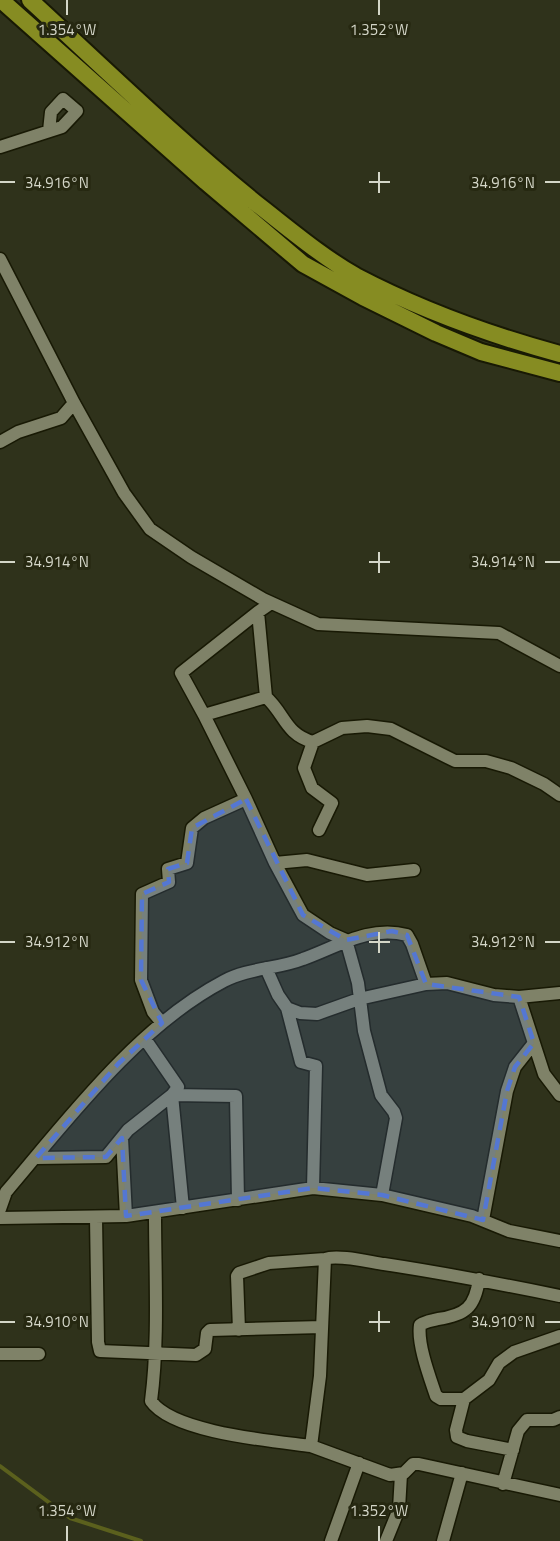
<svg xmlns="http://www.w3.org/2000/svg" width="560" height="1541" viewBox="0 0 560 1541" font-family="'Titillium Web',sans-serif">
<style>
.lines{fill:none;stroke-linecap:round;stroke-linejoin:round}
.stream{stroke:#5b601d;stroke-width:4}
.minor-casing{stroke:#181904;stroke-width:15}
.highway-casing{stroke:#181904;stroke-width:20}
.minor{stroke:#7f8268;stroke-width:12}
.highway{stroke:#868c22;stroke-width:16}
.marked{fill:#5477d3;fill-opacity:0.2;stroke:#5477d3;stroke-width:4.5;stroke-dasharray:12 8;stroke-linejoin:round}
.ticks{fill:none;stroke:#d4d6c8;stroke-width:2}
.ticks-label{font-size:15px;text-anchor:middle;fill:#d4d6c8;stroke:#262811;stroke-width:6;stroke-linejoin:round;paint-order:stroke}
</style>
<rect width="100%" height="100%" fill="#2f321b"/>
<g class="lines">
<path class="stream" d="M0,1466L70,1518L141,1541"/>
<g class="minor-casing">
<path id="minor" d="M0,147L62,127L77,111L63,99L51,112L49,131
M0,259L74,403L124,493L150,529L191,557L263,599L318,624L499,633L560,666
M0,442L18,432L61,418L74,403
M258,612L266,697L204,715L181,673L258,612L271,603
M266,697C285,714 285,734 313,742L342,728L367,726L391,729L455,761H486L511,768L544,784L560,795
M313,742L304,768L312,788L332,803L319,830
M246,799L275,863L307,860L367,875L414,870
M275,863L303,915L330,933L346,940L358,983L364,1031L381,1095L394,1112L396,1118L382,1195
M266,968L278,995L287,1008L300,1013L317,1014L359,999L426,984L447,983L494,995L519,997L544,1074L560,1095
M519,997L560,993
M287,1008L301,1062L316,1066L313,1188
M162,1023L153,1012L141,980L142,894L169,882L168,869L187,863L192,828L204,818L246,799L204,715
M122,1138L126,1216
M36,1158L106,1157L128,1130L172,1095L178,1087L145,1039
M183,1208L172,1095L236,1096L238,1200
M0,1209L6,1192C68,1119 138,1026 224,981C248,968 278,969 303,959C337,947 369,925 407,935L412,944L426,984
M155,1213C155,1275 159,1339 151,1401C173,1433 274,1441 311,1446
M0,1218L126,1216L313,1188L382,1195L472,1216L509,1231L560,1241
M96,1218L98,1342L100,1351L196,1355L205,1349L207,1333L210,1330L322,1327
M483,1220L507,1091L515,1067L534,1043
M560,1296C501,1284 443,1273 384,1264C370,1262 337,1254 325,1259L320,1376L311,1446L390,1475L404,1473L413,1464H419L560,1495
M239,1330L237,1276L239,1273L269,1263L325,1259
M0,1354H39
M464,1399H441L436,1396C430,1378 417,1344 420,1325C426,1321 431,1321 438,1319C466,1315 475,1307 479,1279
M513,1450L467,1441L457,1437L456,1430L464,1399L489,1380L499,1363L514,1352L560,1336
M503,1484L518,1431L527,1420H553L560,1417
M331,1541L359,1463
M386,1541L399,1509L401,1474
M443,1541L462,1473"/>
</g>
<g class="highway-casing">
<path id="highway" d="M1,0L206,182L303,264L363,297L436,333L481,352L560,373
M30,0C105,69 178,140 257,204C288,228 322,257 356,276C421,310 490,335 560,354"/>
</g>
<use href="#minor" class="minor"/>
<use href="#highway" class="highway"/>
</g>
<path class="marked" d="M246,799L303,915L346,940L392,931L407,935L426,984L519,997L534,1043L515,1067L507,1091L483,1220L382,1195L313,1188L126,1216L122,1138L106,1157L36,1158L118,1064L162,1023L141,980L142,894L169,882L168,869L187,863L192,828Z"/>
<path class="ticks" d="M67,0V15M379,0V15M379,172V193M0,182H15M369,182H390M545,182H560M379,552V573M0,562H15M369,562H390M545,562H560M379,932V953M0,942H15M369,942H390M545,942H560M379,1311V1332M0,1322H15M369,1322H390M545,1322H560M67,1526V1541M379,1526V1541"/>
<g class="ticks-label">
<text x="67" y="35">1.354°W</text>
<text x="379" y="35">1.352°W</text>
<text x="57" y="188">34.916°N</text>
<text x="503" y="188">34.916°N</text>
<text x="57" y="567">34.914°N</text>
<text x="503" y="567">34.914°N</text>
<text x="57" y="947">34.912°N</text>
<text x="503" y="947">34.912°N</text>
<text x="57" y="1327">34.910°N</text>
<text x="503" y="1327">34.910°N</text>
<text x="67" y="1516">1.354°W</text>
<text x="379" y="1516">1.352°W</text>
</g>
</svg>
